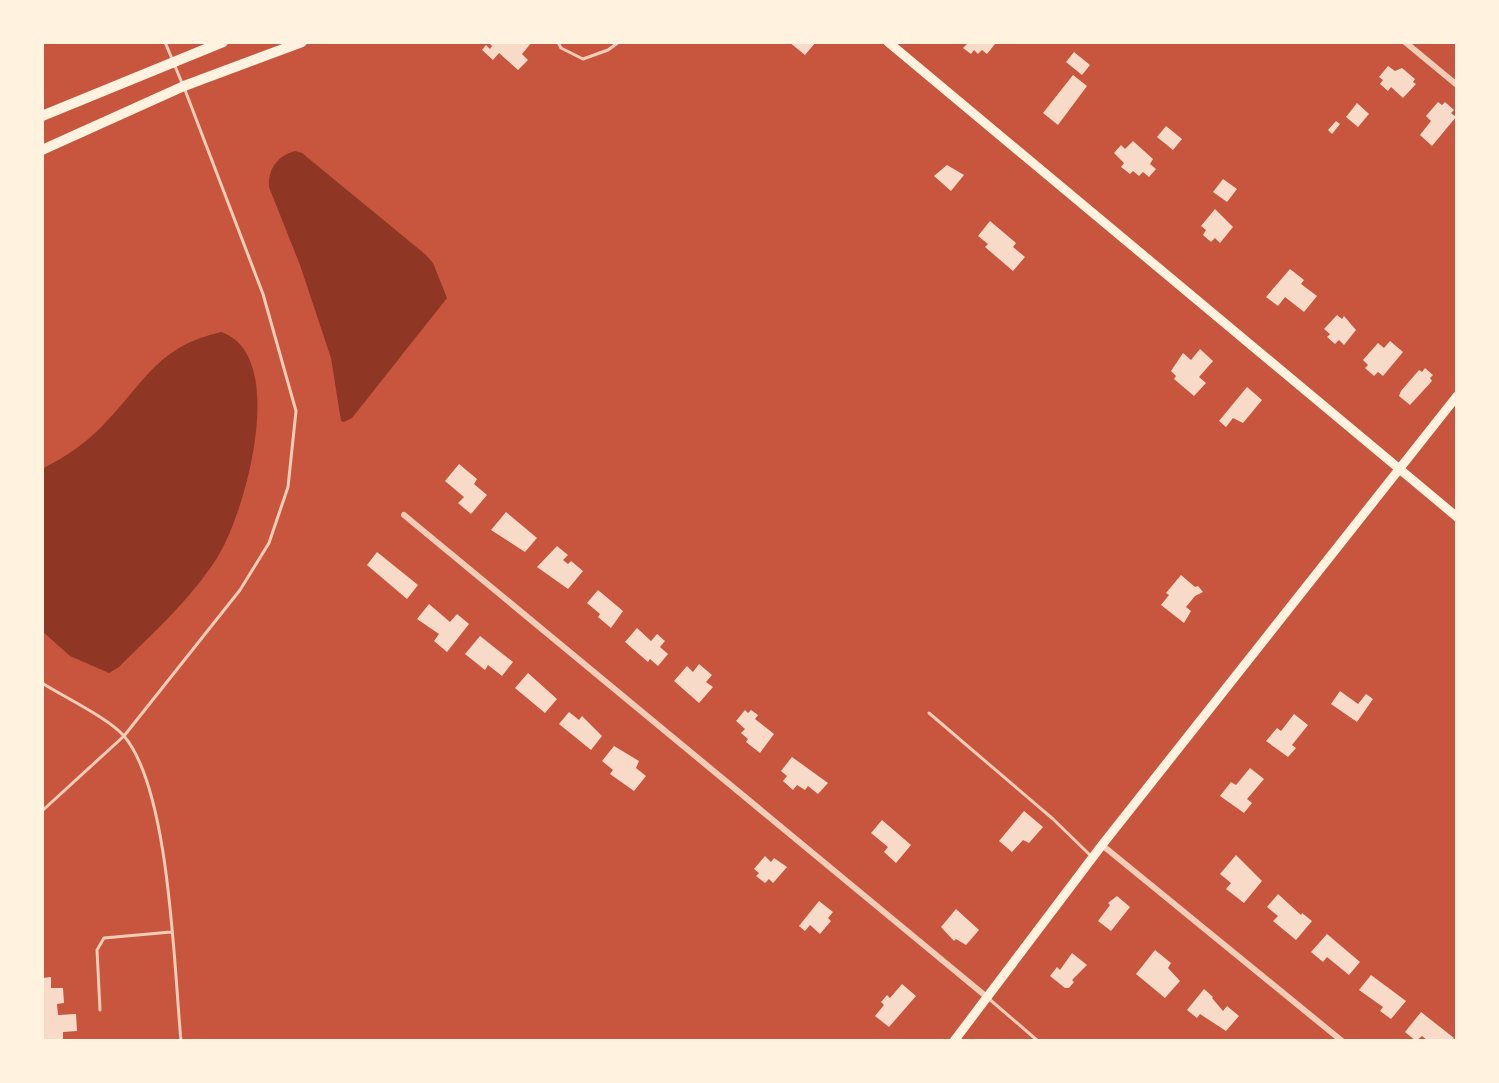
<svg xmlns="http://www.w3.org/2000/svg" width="1499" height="1083" viewBox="0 0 1499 1083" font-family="Ubuntu,sans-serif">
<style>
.water{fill:#8f3625}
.building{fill:#f7dbc8}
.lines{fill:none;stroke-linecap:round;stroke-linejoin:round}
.service{stroke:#f1ccb7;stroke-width:3}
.minor{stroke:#f1ccb7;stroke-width:6}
.secondary{stroke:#fff3e0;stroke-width:9}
.primary{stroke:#fff3e0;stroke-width:10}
</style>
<rect width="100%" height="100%" fill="#c8553d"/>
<path class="water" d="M295,151L302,153L426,255L433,263L447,298L352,418L344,422L341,421L331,358L300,265L269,187C268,168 278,156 295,151Z
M221,332C290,355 245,514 217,558C190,600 154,632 119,667L109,673L70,656L42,631V469C67,456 88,442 107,421C148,378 158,347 221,332Z"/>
<path class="building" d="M488,42H532L522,54L528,60L518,70L499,53L493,60L482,50L486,45L490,49L492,46Z
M789,42H816L805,55Z
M964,42H992L995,44L987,54L982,50L978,54L974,50L971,54L963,48L967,44Z
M1074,52L1090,65L1082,75L1066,62Z
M1388,66L1395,71L1402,68L1415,79L1413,82L1416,84L1403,98L1391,87L1388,91L1380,84L1383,80L1379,77Z
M1073,75L1087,86L1058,125L1043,113Z
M1438,102L1442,105L1445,102L1454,110L1451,113L1456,117L1432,146L1420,135L1431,121L1426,116Z
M1357,103L1369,114L1358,127L1346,117Z
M1336,121L1340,124L1332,134L1328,130Z
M1166,126L1182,139L1173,150L1157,137Z
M1133,141L1153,159L1150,164L1156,169L1149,177L1143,172L1139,176L1133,171L1130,174L1121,167L1124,163L1114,153L1121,145L1125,149Z
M947,165L964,175L951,191L934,176Z
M1223,179L1237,189L1227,202L1213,192Z
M1215,209L1233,227L1220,243L1215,238L1211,242L1203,235L1206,230L1201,226Z
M990,221L1016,243L1013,247L1025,257L1013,271L985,247L988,244L978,236Z
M1290,269L1304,280L1301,284L1317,296L1304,312L1285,297L1278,306L1266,297Z
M1337,315L1342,319L1344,316L1356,330L1344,345L1339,340L1335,344L1327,337L1330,334L1324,329Z
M1390,341L1403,352L1383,376L1378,372L1374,376L1365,368L1368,365L1363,360L1378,343L1384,348Z
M1200,349L1213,361L1199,377L1206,383L1194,396L1174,379L1176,376L1171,371L1183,353L1191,360Z
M1425,368L1433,375L1430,378L1432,381L1410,405L1399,396L1401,391L1419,370L1422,372Z
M1247,387L1262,400L1243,423L1233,418L1226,427L1219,421Z
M459,464L477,479L474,484L487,495L471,514L458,503L464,497L445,481Z
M506,512L537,538L525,552L491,530Z
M557,546L568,555L563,560L568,564L571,561L583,571L568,589L537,567Z
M377,552L418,585L407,599L367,565Z
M1181,575L1195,587L1198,586L1203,592L1195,596L1186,607L1191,611L1184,623L1161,605L1169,595L1166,593Z
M598,590L623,611L611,628L598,617L600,614L587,603Z
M429,604L450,622L457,614L469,624L447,652L434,641L439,634L417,619Z
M637,628L651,641L657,634L665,641L660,647L668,654L658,666L650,659L648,662L625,642Z
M480,636L513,662L502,676L488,665L485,670L465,654Z
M699,664L712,675L706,682L713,687L699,703L674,681L687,666L693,672Z
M528,673L557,699L545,713L515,688Z
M1340,691L1358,704L1366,694L1373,699L1357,722L1331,704Z
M745,710L748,713L751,710L758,715L755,719L774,734L760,753L746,742L748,739L741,733L745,729L736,721Z
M569,712L579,720L582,716L602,736L591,750L559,724Z
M1294,714L1308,725L1292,745L1296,748L1288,757L1266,741L1277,728L1281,731Z
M614,746L639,761L636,768L646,776L634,791L610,774L613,770L602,761Z
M792,757L828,783L818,794L808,786L805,790L797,785L793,790L783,781L787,776L781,771Z
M1250,768L1264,779L1247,799L1252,803L1244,813L1220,796L1231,782L1236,785Z
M1024,811L1043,827L1029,843L1023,840L1012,852L999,841Z
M882,820L911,845L896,863L884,852L888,847L871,833Z
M1236,855L1262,881L1244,903L1226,889L1231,883L1220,874Z
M765,856L771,862L774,858L787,867L773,883L769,879L765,883L756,876L759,873L754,869Z
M1278,894L1301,915L1302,913L1312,921L1296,940L1273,921L1278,916L1267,907Z
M1117,896L1130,907L1111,931L1098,921L1110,905L1108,903Z
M819,901L833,912L828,918L831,921L820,934L810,925L805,931L799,926Z
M956,909L979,930L966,945L956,939L954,941L941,927Z
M1327,934L1360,962L1349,975L1327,957L1323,962L1311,952Z
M1155,950L1171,963L1168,968L1180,981L1165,998L1136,974Z
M1072,953L1087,965L1072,980L1074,982L1069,988H1065L1050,976L1057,967L1060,970Z
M1371,975L1406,1001L1391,1019L1380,1011L1383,1007L1359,990Z
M51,977V988H63L64,1003L57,1004L58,1015L76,1014L77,1031L63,1032V1041H42V978Z
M902,984L916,996L889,1027L875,1016L884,1005L881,1002L887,995L890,998Z
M1204,989L1213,997L1212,998L1223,1011L1227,1006L1239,1016L1226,1031L1200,1014L1197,1018L1187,1010Z
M1421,1012L1454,1038L1452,1041H1428L1422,1036L1416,1041L1405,1032Z"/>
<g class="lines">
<path class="service" d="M165,42L182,83
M558,42L561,48L583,59L608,50L619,42
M42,43L46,42
M42,683C64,697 108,718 124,736C170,790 174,968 181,1041
M929,713L1053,819L1090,855
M42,811L124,736L240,590L269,543L288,487L296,411L263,294L185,90
M988,998L1038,1041
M100,1010L97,950L104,938L171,932"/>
<path class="minor" d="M1405,42L1457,85
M404,515L988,998
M1102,845L1342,1041"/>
<path class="secondary" d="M888,42L1457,517
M954,1041L1102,845L1457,396"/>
<path class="primary" d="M42,116L223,42
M42,150L184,86L302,42"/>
</g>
<rect width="1499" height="1083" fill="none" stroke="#fff3e0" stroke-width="88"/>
</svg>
